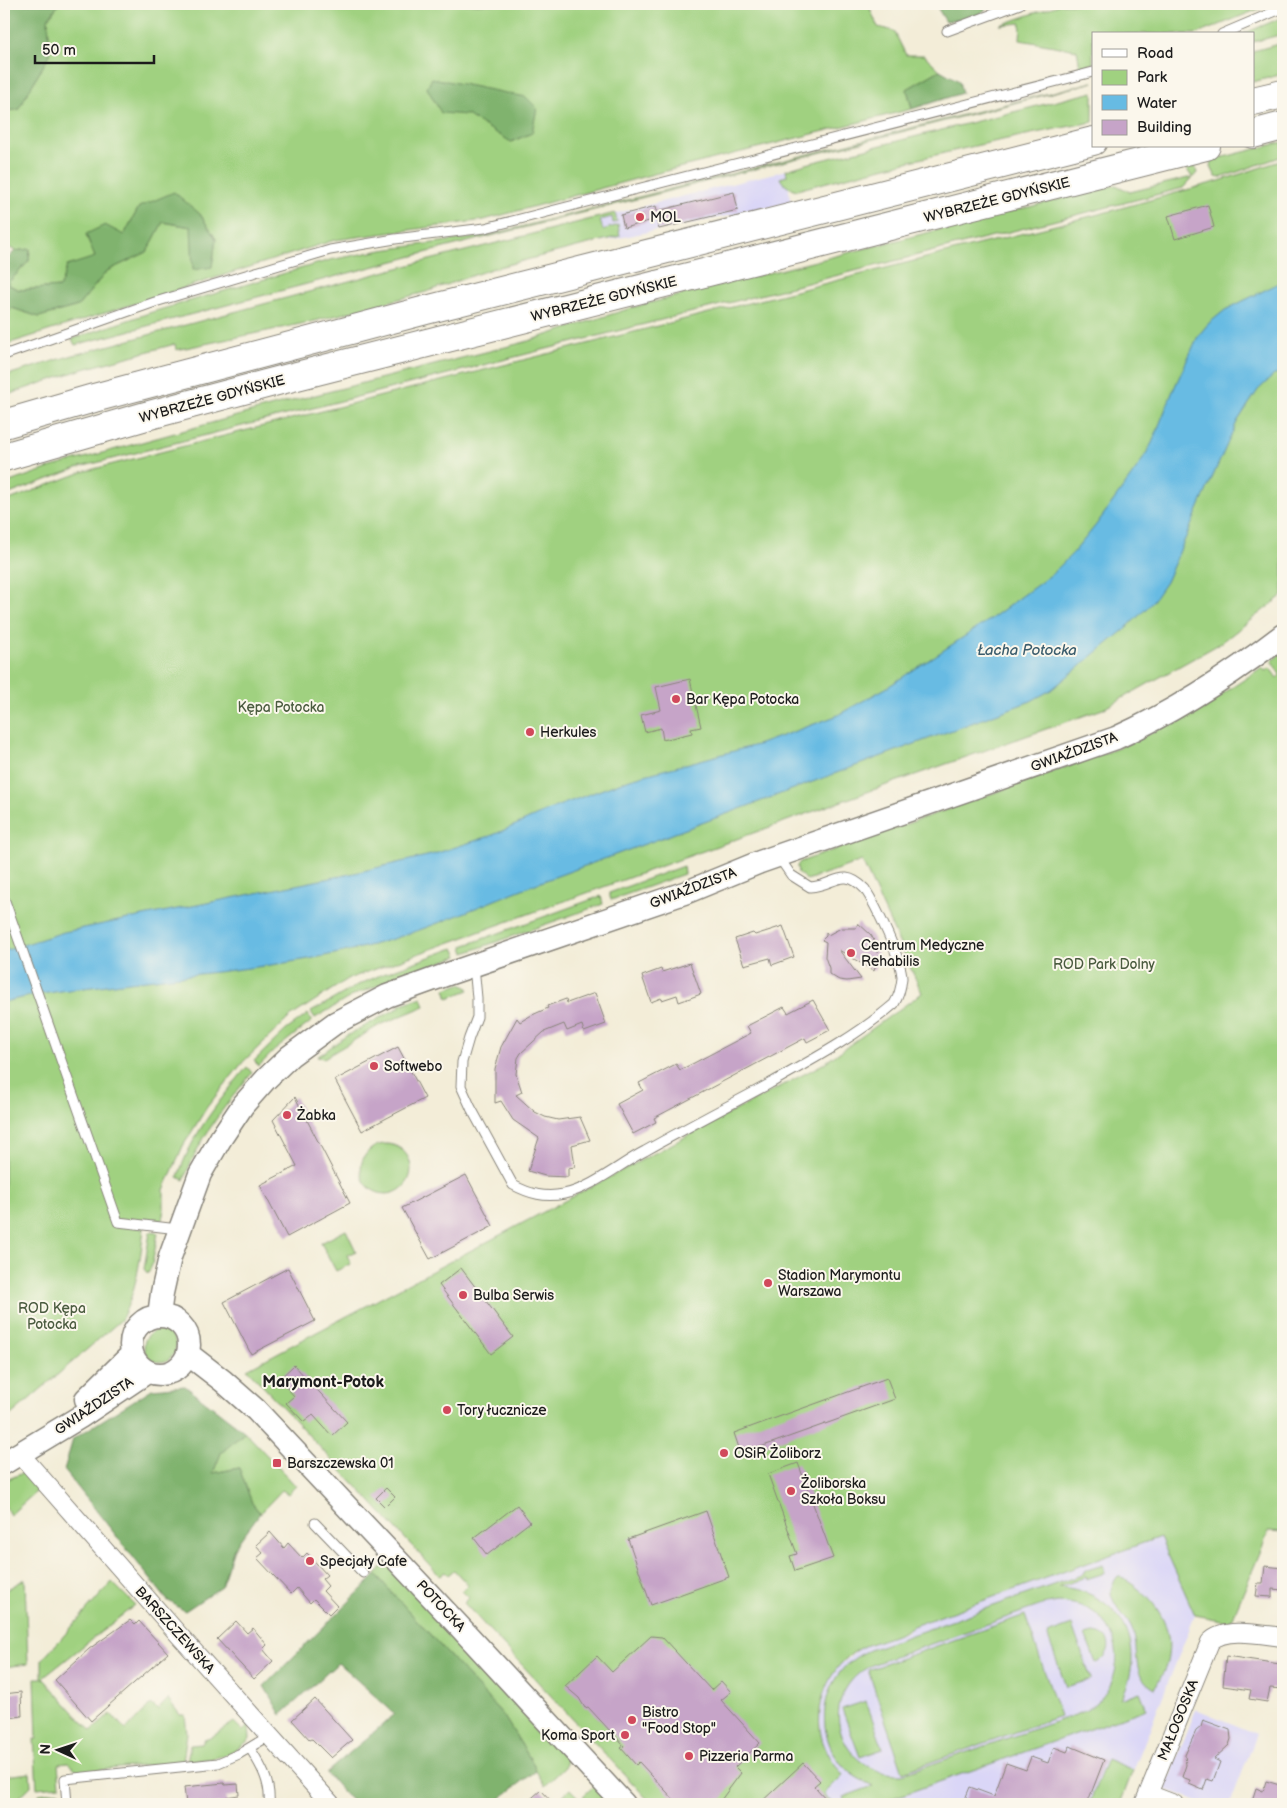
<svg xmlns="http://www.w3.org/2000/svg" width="1287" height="1808" viewBox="0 0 1287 1808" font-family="'Balsamiq Sans',sans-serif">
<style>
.built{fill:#dad6f7}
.green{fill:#a0d180;stroke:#5e764e;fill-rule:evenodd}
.forest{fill:#80b36e;stroke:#4e6845}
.water{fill:#67bbe3;stroke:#426c80}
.building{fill:#c6a4c8}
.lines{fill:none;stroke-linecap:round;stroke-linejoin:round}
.service-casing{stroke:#88847a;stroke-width:11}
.minor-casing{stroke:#88847a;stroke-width:20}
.tertiary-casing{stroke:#88847a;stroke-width:25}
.primary-casing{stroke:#88847a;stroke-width:30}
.service{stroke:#fff;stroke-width:9}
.minor{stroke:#fff;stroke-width:18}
.tertiary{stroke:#fff;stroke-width:22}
.primary{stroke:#fff;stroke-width:28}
.poi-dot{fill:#d1495b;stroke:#fbf7ec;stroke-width:2}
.labels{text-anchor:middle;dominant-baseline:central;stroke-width:4;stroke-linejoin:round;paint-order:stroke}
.street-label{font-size:14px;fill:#1c1c1c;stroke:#fbf7ec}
.poi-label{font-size:14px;fill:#1c1c1c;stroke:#fbf7ec;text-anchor:start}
.park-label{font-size:14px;fill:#4a5b3f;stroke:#fbf7ec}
.water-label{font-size:15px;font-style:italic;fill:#3a5c6c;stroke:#fbf7ec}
.quarter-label{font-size:16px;font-weight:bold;fill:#1c1c1c;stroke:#fbf7ec}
</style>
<rect width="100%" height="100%" fill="#fbf7ec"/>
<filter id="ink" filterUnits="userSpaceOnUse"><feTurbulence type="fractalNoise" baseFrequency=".02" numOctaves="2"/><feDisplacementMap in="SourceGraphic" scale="10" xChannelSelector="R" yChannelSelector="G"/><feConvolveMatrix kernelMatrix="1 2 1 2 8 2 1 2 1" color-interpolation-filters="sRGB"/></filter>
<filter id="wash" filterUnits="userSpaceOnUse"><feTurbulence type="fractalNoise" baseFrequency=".0096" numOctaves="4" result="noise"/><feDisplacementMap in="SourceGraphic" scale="20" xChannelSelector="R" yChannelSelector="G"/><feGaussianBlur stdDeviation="1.12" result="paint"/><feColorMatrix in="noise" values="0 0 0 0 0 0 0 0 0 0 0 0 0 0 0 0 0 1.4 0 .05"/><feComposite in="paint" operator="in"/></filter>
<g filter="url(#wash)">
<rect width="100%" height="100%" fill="#f3edd8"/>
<path class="built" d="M786,170L791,203L599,242L594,219Z
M1160,1537L1195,1615L1120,1804H834L824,1794L843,1775L828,1755L821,1735L820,1716L822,1700L827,1684L838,1667L862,1647L906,1632L913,1626Z
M1196,1709L1257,1734L1230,1804H1206L1165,1789Z"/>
<path class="green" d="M59,4H868L878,27L894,31L906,55H924L940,70L907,89L912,109L654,174L484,220L335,240L4,345V317L12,308L39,317L78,306L107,271L147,252L163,222L191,227L212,266L216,239L200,214L139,207L124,235H86L95,257L60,287L19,290L7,284L29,261L30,249L15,251L4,244V111L18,109L50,54L48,19Z
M1061,4H1271L1197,34H1093V64L1080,67L1077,50L1020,40L1021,23L1000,25Z
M1283,17V34L1253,42V34H1243Z
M1283,43V74L1253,82V51Z
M1093,82L980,112L440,249L75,345L72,339L152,312L330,260L382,250L485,236Z
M1093,92V122C993,140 895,164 797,190C789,188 784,186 780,178L787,176L786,170L806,164Z
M1283,142V156L1220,178L1216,177L1211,167L1212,160Z
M1283,160V595L1221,643L1103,709L895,782L348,979L290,1017L243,1062L207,1107L183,1146L164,1190V1209L162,1221L145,1219C141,1254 138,1289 121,1320L4,1421V502L82,472L1103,213L1219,181Z
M1192,165L1195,166L1197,173L1183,188L80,467L4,496V484L55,466L102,453L284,403L525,342L634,307L1100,189L1116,185L1130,192L1192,177L1185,167Z
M615,213L617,222L613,223L612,217L600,220L603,230L618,225L620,236L491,269L426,292L315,321L176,350L175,344L80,370L4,396V376L70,356L394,269Z
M1283,651V1532L1269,1531L1231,1622L1195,1615L1160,1537L913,1626C898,1637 880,1639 863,1647C832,1662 814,1700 821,1735C824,1750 834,1763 843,1775L824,1794L834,1804H652L464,1603L469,1598L462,1591L468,1585L454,1570L448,1575L445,1572L440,1576L247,1369L823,1064L922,993L862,861L807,880L798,873L797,866L800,862L1108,752C1163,729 1214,702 1262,667L1265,671L1270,668L1277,678L1280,675L1272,661Z
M683,866L684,874L611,900L609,893Z
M601,896L603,904L465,953L463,946Z
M454,948L458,956L413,972L354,995L315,1018L311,1012L358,985L385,973Z
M460,984L467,987L469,990L448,998L445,989Z
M422,997L425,1006L380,1025L324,1058L317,1057L346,1036L400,1007L399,1005Z
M308,1014L312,1021L275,1050L259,1066L254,1061L285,1031Z
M247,1067L252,1073C225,1105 198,1140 184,1180L178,1177C191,1135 219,1101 247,1067Z
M361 1169a25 25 0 1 1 50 0a25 25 0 1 1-50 0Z
M346,1230L356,1251L347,1255L351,1264L336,1271L321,1243Z
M150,1232L158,1233L152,1265L148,1274L144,1269Z
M144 1346a16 16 0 1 1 32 0a16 16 0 1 1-32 0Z
M245,1432L296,1486L288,1494L282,1490L260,1513L252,1503L239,1468L213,1473L221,1453Z
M25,1472L38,1485L37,1491L10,1515L4,1504V1481Z
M1103,1565L1105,1573L1086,1579L1085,1577L1059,1587C1119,1591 1150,1645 1121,1699L1140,1692L1147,1709L876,1804H846L843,1797L873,1786C863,1781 852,1776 844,1767C819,1741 818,1699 841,1671C849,1661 860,1654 872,1649L1084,1574V1571ZM1058,1602C1071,1603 1084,1605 1095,1613C1131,1642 1120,1698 1078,1714L903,1774C837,1777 812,1693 874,1664L1042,1605Z
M383,1566L390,1567L567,1760L565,1767L545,1786L536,1771L534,1765L503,1715L376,1575Z
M1118,1576C1148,1590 1174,1621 1168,1656C1167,1668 1160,1678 1155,1689C1128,1674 1142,1650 1131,1627C1125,1615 1113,1606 1111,1593C1111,1586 1114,1581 1118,1576Z
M25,1579L28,1664L4,1667V1591Z
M112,1582L135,1605L43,1678L91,1731L111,1714L126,1730L151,1704L158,1710L168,1699L180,1715H185L187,1733L183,1762L79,1772L69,1763L58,1764L60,1786L37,1788L34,1739H37L35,1678H42V1660Z
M1025,1615L1060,1716L903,1772L868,1670Z
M1072,1625L1091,1679L1066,1687L1047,1634Z
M1093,1633C1114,1634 1113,1655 1096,1663L1085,1635Z
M866,1701L883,1749L860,1757L842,1709Z
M234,1722L243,1731L249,1725L250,1739C229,1758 214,1759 187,1761L190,1745L202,1744L204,1740L210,1738Z
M1107,1759L1133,1770L1120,1804H1089Z
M30,1773L31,1786L12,1804H4V1776Z
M594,1786L611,1804H591L583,1796Z
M570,1789L585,1804H561L558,1800Z
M59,1791L60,1804H41L39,1794Z"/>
<path class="forest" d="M4,4H59L48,19L50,54L18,110L4,111Z
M935,4H990L980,15L946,22Z
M940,70L959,81L962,93L912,109L907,89Z
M432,78L526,97L537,108L532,133L511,142L467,115L441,113L427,88Z
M174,192L200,214L216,239L212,267L193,270L191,227L163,222L147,252L107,271L78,306L39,317L12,308L4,317V262L15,251L30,249L29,261L7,284L19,290L60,287L67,266L95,257L86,234L105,225L124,235L139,207Z
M185,1386L245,1432L221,1453L213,1473L239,1468L252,1503L260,1513L234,1548L221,1587L185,1611L167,1600L64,1470L73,1439L152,1389Z
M376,1575L503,1715L534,1765L536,1771L493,1804H354L326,1773L395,1714L338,1663L281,1715L264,1686Z"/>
<path class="water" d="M1283,281V370L1273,376L1258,390L1237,422L1166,582L1150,605L1124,630L1051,690L1031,701C870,760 710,821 549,879C490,900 433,929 372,945C283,969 190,973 100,986C67,990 35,994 4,1002V951L64,932L350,874L431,855L493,835L558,806L630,779L760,744L836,716L886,688L988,621L1052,574L1074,552L1096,525L1140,464L1152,443L1172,393L1198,336L1208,324L1225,310Z"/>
<g id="blocks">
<path class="building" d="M734,192L738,210L659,229L656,219L624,228L621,215L656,206L657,211Z
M1208,205L1214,227L1175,239L1168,216Z
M690,679L701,727L691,729L692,733L663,740L661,728L645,732L641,715L661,710L656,687Z
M858,923L871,935L876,944L878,958L874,971L839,950L861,979L847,981L839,980L829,974V968L825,957L826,942L822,940L826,936V932L828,935L841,928H856Z
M783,926L794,957L772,965L770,958L744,965L735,939L753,933L755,935Z
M690,963L701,994L679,1002L677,995L662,1000L661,998L651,1002L642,976L661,969L662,972Z
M595,993L606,1024L584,1032L582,1025L567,1031L564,1024L544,1032L521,1053L518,1058L516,1074L522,1092L516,1095L535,1112L545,1117L558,1120L580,1117L590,1140L572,1145L575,1167L568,1168V1177L545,1176L528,1171L539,1138L513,1120L501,1101L495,1103V1069L501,1047L517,1018L520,1022L530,1016L548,1008L547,1006L566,999L567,1003Z
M813,1000L830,1030L807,1042L805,1038L654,1118L656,1122L633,1134L617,1104L643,1090L639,1083L676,1064L680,1070L694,1063L751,1033L747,1026L784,1007L788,1013Z
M398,1047L425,1098L362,1131L335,1080Z
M295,1097L350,1203L287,1237L260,1185L297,1166L273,1120Z
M466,1175L493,1226L430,1259L402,1208Z
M288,1268L315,1321L251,1354L224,1302Z
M461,1268L513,1337L491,1354L439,1285Z
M294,1365L347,1422L332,1436L313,1415L304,1422L286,1403L294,1396L279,1379Z
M887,1378L895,1399L741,1454L734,1433Z
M798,1463L833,1558L795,1571L790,1556L797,1554L768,1474Z
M386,1488L395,1497L385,1507L376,1498Z
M517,1505L530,1522L487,1555L474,1538Z
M706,1511L729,1577L651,1605L628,1539Z
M270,1532L284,1548L288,1543L302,1558L307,1553L327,1575L322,1579L328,1586L323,1591L337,1606L329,1614L314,1599L310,1603L297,1588L291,1594L257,1558L263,1553L256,1545Z
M1265,1566L1283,1568V1590L1272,1589V1597L1256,1596L1258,1583H1263Z
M130,1620L135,1625L139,1621L168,1653L91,1721L55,1680L89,1649Z
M236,1621L247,1633L253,1628L267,1645L263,1649L273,1661L254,1679L217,1639Z
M651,1636L662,1637L711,1690L721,1681L731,1692L721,1700L760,1743L735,1767L741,1773L718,1804H678L639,1762L636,1765L621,1748L624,1746L588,1707L585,1708L579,1698L565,1686L597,1656L612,1672Z
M1226,1656L1280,1664L1279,1674H1283V1689L1270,1688L1267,1702L1249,1699L1251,1690L1223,1686Z
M21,1692L22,1716L4,1719V1694Z
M315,1699L352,1740L331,1758L312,1739L310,1740L292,1720Z
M1203,1720L1230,1730L1231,1739L1229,1745L1214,1759L1220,1762L1213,1781L1207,1779L1203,1790L1189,1784L1190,1780L1182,1777L1186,1765L1185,1755L1196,1731L1201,1727Z
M1070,1746L1104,1760L1087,1804H963L970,1787L994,1796L1006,1763L1026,1770L1031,1757L1048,1763L1054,1747L1067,1752Z
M803,1763L820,1781L814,1786L831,1804H759Z
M1266,1781L1283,1786V1804H1251L1256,1788L1263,1791Z
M224,1783L225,1785L238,1784L239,1795L226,1797L227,1804H186L184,1787Z
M541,1790L554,1804H525Z"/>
</g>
</g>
<g filter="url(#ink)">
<use href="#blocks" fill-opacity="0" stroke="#88847a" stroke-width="1"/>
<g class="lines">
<g class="service-casing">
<path id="service" d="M947,31L1020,4
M1222,34L1283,8
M4,355L155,302L330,250L395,239L485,228L1093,72
M4,902L5,901L118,1222L178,1229
M474,966L477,998V1017L469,1038L462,1062L461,1086L471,1108L513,1185C530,1194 545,1198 564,1194C592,1188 620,1164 645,1151C686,1128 728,1106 769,1084C812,1060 857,1036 894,1004C899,996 901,989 902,978C902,960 876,906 865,889C842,866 835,886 810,887L791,875L778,856
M315,1523L363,1573
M250,1748C261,1766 271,1782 269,1804
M67,1804L65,1779L218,1763L239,1754L269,1736"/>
</g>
<g class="minor-casing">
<path id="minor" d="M20,1454L179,1635L331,1804
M1148,1794L1174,1804
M1144,1804L1210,1642C1225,1626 1263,1635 1283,1637"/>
</g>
<g class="tertiary-casing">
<path id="tertiary" d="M159,1316L162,1293L170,1257L200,1174L221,1138L243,1105L266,1079L290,1056L335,1023L387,996L448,974L687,892L760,862L1116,738C1176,711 1231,675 1283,635
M131 1345a29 29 0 1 1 58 0a29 29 0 1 1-58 0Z
M188,1354L223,1381L256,1410L459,1626L624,1804
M86,1399L132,1354
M4,1463L80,1417L147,1372"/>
</g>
<g class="primary-casing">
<path id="primary" d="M1253,101L1283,94
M1253,134L1283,126
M4,424L94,398L426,310L1093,141
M4,457L146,416L281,380L1206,146"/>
</g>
<use href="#service" class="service"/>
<use href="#minor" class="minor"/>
<use href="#tertiary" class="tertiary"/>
<use href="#primary" class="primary"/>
</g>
</g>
<g class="poi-dot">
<circle cx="640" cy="217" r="5"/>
<circle cx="676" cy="699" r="5"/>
<circle cx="530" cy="732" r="5"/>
<circle cx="851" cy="953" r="5"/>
<circle cx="374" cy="1066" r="5"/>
<circle cx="287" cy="1115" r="5"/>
<circle cx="768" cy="1283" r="5"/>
<circle cx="463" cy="1295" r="5"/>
<circle cx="447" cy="1410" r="5"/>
<circle cx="724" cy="1453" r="5"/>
<rect x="272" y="1458" width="10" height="10" rx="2.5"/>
<circle cx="791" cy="1491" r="5"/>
<circle cx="310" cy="1561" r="5"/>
<circle cx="632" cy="1720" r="5"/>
<circle cx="625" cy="1735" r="5"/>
<circle cx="689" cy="1756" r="5"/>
</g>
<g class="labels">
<g class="street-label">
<text transform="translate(997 200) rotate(-14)">WYBRZEŻE GDYŃSKIE</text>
<text transform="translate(604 299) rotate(-14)">WYBRZEŻE GDYŃSKIE</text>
<text transform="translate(212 399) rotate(-15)">WYBRZEŻE GDYŃSKIE</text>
<text transform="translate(1074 752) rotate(-20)">GWIAŹDZISTA</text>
<text transform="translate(693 888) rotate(-21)">GWIAŹDZISTA</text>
<text transform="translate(94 1406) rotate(-34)">GWIAŹDZISTA</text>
<text transform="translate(441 1606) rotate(47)">POTOCKA</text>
<text transform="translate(175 1630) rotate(48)">BARSZCZEWSKA</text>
<text transform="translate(1178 1720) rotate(-68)">MAŁOGOSKA</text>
</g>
<g class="poi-label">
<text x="650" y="217">MOL</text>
<text x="686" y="699">Bar Kępa Potocka</text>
<text x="540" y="732">Herkules</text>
<text x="861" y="945">Centrum Medyczne<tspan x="861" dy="16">Rehabilis</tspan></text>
<text x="384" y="1066">Softwebo</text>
<text x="297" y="1115">Żabka</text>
<text x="778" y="1275">Stadion Marymontu<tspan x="778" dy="16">Warszawa</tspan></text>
<text x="473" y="1295">Bulba Serwis</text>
<text x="457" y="1410">Tory łucznicze</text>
<text x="734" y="1453">OSiR Żoliborz</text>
<text x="287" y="1463">Barszczewska 01</text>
<text x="801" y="1483">Żoliborska<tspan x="801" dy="16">Szkoła Boksu</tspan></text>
<text x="320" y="1561">Specjały Cafe</text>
<text x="642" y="1712">Bistro<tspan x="642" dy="16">"Food Stop"</tspan></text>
<text x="615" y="1735" text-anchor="end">Koma Sport</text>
<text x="699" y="1756">Pizzeria Parma</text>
</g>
<g class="park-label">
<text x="281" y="707">Kępa Potocka</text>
<text x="1104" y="964">ROD Park Dolny</text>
<text x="52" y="1308">ROD Kępa<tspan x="52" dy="16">Potocka</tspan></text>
</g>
<g class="water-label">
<text x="1027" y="650">Łacha Potocka</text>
</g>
<g class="quarter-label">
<text x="323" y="1382">Marymont-Potok</text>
</g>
</g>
<rect width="1287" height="1808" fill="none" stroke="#fbf7ec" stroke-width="20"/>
<rect x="1092" y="32" width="162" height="115" fill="#fbf7ec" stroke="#a29f99"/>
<rect x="1102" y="49" width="25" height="8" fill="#ffffff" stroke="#a29f99"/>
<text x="1137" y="58" font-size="15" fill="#1c1c1c">Road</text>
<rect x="1102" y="70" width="25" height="15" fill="#a0d180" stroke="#a29f99"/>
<text x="1137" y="82" font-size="15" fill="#1c1c1c">Park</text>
<rect x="1102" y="95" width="25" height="15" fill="#67bbe3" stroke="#a29f99"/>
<text x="1137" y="108" font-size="15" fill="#1c1c1c">Water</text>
<rect x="1102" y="120" width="25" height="15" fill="#c6a4c8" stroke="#a29f99"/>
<text x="1137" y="132" font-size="15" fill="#1c1c1c">Building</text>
<g transform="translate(58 1750) rotate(273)" stroke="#fbf7ec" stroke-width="4" paint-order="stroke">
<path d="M0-4L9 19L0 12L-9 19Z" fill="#1c1c1c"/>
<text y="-8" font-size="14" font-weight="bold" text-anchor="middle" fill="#1c1c1c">N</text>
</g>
<path d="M35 55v8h119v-8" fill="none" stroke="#1c1c1c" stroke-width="2.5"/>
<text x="42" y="55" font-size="15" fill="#1c1c1c" stroke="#fbf7ec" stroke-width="4" paint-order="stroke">50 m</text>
</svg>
